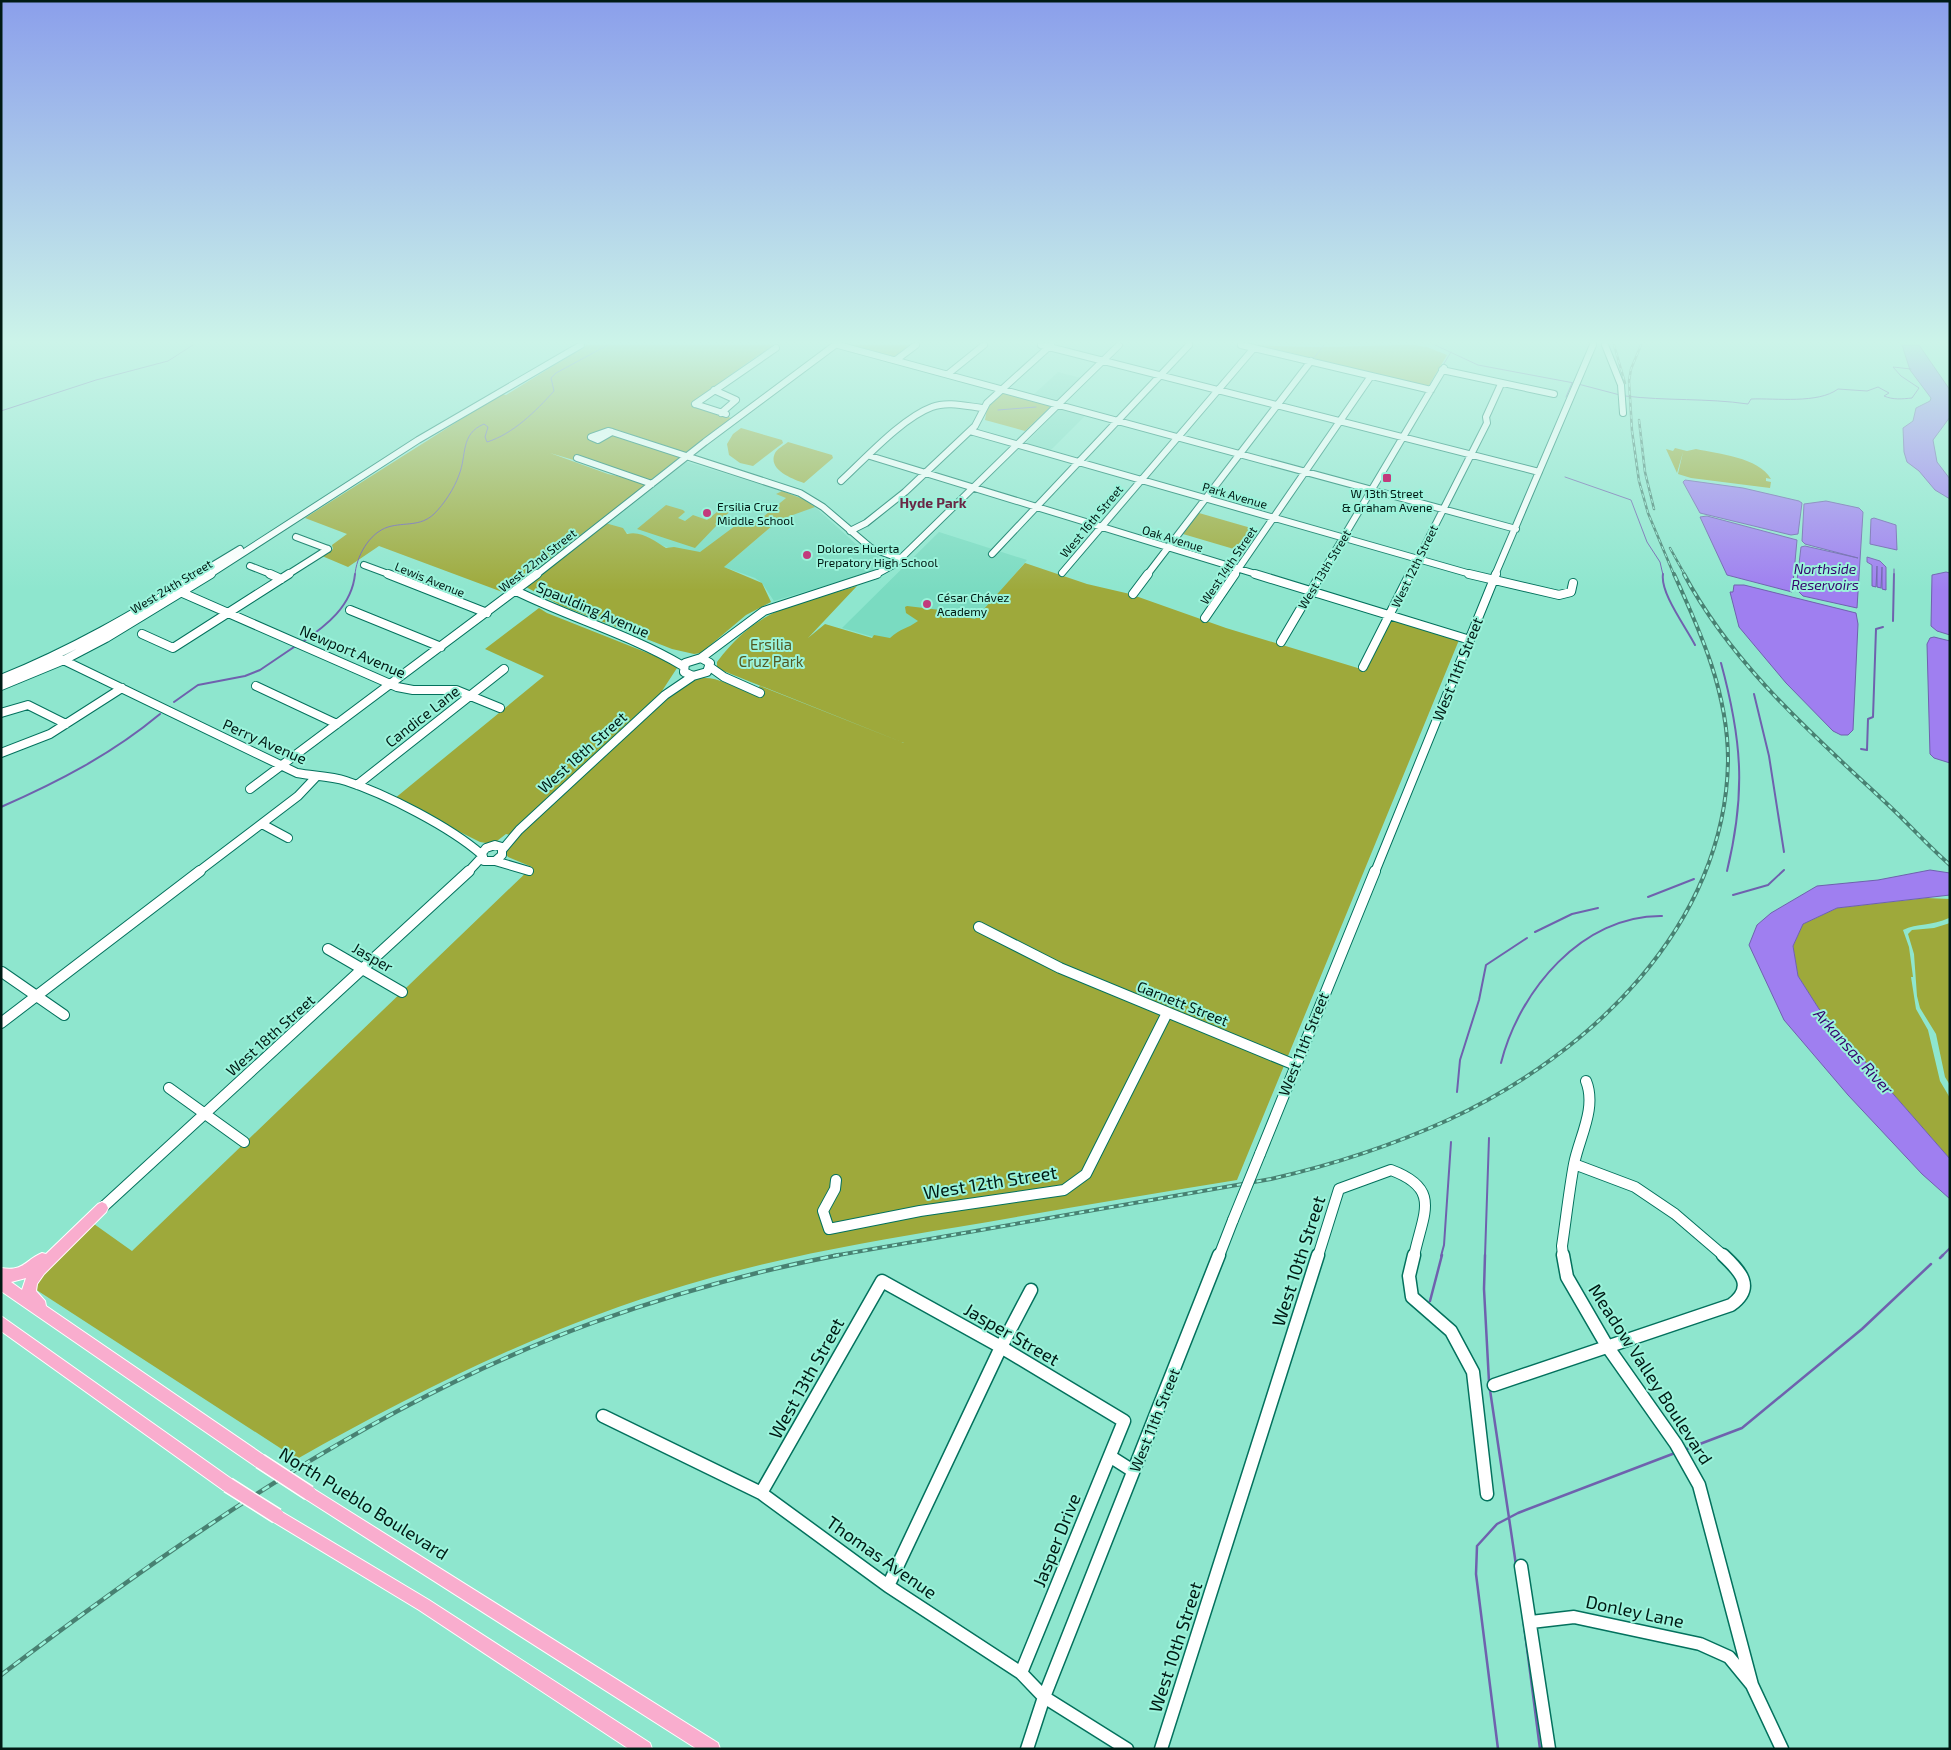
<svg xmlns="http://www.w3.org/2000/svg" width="1951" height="1750" viewBox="0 0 1951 1750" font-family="'Exo 2',sans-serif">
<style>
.built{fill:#7adbc1}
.green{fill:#9ea93b}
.water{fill:#9f7ff0;stroke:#6f61ae}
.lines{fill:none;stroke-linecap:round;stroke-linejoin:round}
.stream-far2{stroke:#6f61ae;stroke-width:1}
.stream-far1{stroke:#6f61ae;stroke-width:2}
.stream{stroke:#6f61ae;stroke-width:2.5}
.minor-far3-casing{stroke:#03715d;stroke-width:8}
.minor-far2-casing{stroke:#03715d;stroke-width:10}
.minor-far1-casing{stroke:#03715d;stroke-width:12}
.minor-casing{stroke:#03715d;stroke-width:15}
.major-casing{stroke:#fff;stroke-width:2}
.minor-far3{stroke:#fff;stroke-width:6}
.minor-far2{stroke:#fff;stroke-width:8}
.minor-far1{stroke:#fff;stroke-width:10}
.minor{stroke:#fff;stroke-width:12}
.major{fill:#f9adce;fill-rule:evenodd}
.rail-far2-casing{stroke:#488172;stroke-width:2.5}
.rail-far1-casing{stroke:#488172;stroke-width:4}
.rail-casing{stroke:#488172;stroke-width:4.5}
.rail-far2{stroke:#9bf3db;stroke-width:1;stroke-dasharray:4;stroke-linecap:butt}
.rail-far1{stroke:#9bf3db;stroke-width:2;stroke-dasharray:5;stroke-linecap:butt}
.rail{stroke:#9bf3db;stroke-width:2.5;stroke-dasharray:8;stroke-linecap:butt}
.minor-bridge-casing{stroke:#03715d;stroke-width:12;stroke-linecap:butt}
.major-bridge-casing{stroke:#fff;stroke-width:17;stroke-linecap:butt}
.minor-bridge{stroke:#fff;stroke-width:10}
.major-bridge{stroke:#f9adce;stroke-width:14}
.poi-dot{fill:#c23b7c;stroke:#9bf3db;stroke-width:2}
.labels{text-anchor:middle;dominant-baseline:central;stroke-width:4;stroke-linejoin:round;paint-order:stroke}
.far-poi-label{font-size:12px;fill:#001a14;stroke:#9bf3db;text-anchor:start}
.far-street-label{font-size:12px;fill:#001a14;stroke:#9bf3db}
.far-neighbourhood-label{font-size:14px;font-weight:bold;fill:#6a2846;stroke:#9bf3db}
.far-water-label{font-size:14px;font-style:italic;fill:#35046e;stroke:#9bf3db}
.street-label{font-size:15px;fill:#001a14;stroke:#9bf3db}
.park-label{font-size:15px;fill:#535922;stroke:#9bf3db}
.water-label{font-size:16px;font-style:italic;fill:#35046e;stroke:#9bf3db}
.near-street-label{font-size:18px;fill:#001a14;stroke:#9bf3db}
</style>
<rect width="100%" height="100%" fill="#8ee6ce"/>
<path class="built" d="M1058,372L1081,378L1057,401L1033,395Z
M1062,408L1086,415L1050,451L1025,444L1059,409Z
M687,462L805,498L813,505L776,520L721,567L603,524L682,463Z
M814,506L857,545L887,562L865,574L774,601L762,583L755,578L724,567L779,520Z
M939,532L1027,560L973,623L894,643L842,628Z"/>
<path class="green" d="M587,345H779L757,356L691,403L731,418L648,482L550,453L608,474L648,483L505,593L379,546L348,567L322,556L333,549L332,545L347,534L305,518L501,394L506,395Z
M846,345H912L896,357Z
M1248,345L1315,347L1413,345L1427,347L1447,355L1428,387Z
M1003,393L1049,405L1050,407L1025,431L985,420L987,408Z
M741,428L782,440L783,443L753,466L740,463L729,455L727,444L733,434Z
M788,442L832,455L833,458L804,483C793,479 767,470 775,453C777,449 784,445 788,442Z
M1675,448L1687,451L1696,449C1719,454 1758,457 1771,479L1766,478V481L1771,482L1770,488L1691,478L1678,474L1683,452L1677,473L1666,449L1673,451Z
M782,491L803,499L815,507L779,520L724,567L762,583L771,602L746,615L701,653L694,654L672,649L560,605L524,586L605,523L623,528L627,534C641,530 655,541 666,548L674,547L700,552L739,523L752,526L786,498L776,494Z
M666,505L683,510L685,512L678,518L685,521L693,515L707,520L717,512L731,511L715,524L717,525L695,548L637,529Z
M1199,513L1258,530L1244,552L1183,534Z
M1025,563L1087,584L1130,594L1226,628L1361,669L1366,668L1391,620L1459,640L1237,1180C1144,1195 1051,1211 958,1227C866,1242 775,1258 686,1285C550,1325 421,1389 297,1459L35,1289L43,1269L94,1224L132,1251L532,867L508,857L505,852L517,837L506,834L493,844L480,842L394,799L544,676L485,649L539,608L547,613L673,663L677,668L662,691L671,695C700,666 719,680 751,694L760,686L904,743L721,670L717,667V662C758,607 795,605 857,586L808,638L825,624L872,638L874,635L890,638C901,628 907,629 918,621L906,613L905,607L907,606L957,612L961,614L960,616L975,619Z
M1926,898L1950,899L1949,918C1932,926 1917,923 1903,930L1909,947L1913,977H1911L1916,1009L1928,1030L1940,1081L1950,1098V1159L1819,1009L1798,976L1793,946L1803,924L1837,908Z
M1950,923V1085L1945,1077L1936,1034L1920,1008L1917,996L1914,954L1908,934L1912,930L1934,928Z"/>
<path class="water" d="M1902,345H1919L1950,390V417L1933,440L1937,462L1950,479V499L1935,490L1919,471L1907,462L1904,452L1903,428L1913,421L1916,408L1930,401L1931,398L1910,370Z
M1685,480L1743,488L1799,501L1802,503L1798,534L1791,535L1700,513L1683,482Z
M1826,501L1859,508L1863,512L1857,608L1803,596L1796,589L1801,547L1805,546L1858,558L1805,544L1802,541L1804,504Z
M1707,516L1797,540L1793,583L1794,589L1792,588V592L1727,575L1700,517Z
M1874,518L1896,525L1897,550L1870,544L1871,519Z
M1867,557L1880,561L1886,567V590L1882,589V567L1881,588L1877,587V566L1876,587L1872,586V565L1867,562Z
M1946,572L1950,573V635L1937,631L1931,626L1932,575Z
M1734,585H1744L1856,613L1858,624L1853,730L1848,735H1841L1833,731L1786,683L1739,627L1730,592H1733Z
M1934,637L1950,641V763L1934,758L1930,754L1927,644L1930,638Z
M1930,870L1950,873V895L1837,908L1803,924L1793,946L1798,976L1819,1009L1950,1159V1199L1922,1174L1848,1095L1784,1020L1749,945L1757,925L1771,913L1817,886L1878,880Z"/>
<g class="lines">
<path class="stream-far2" d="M1435,345L1478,365L1574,383
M1313,359L1324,345
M1442,367L1451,352
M1578,384L1620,395
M1625,396C1666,401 1707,398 1748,404L1751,399C1776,398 1818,404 1838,389L1867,391L1878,387L1889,393L1884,396C1893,400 1902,399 1912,398L1919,388L1901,376L1893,367L1911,369
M1566,397L1572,383
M998,410L1036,407
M1,411L96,380L168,361L193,345
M1565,477L1631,500L1647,542L1660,562L1663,575
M355,575C356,557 369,533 388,527C405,522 420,527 434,514C444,504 454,489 459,475C467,455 460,434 484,424L488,427L485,437L487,442C513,434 536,411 554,391L551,378L556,373L608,345
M1894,575V569"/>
<path class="stream-far1" d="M1663,574C1660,593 1686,627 1695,645
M1893,621L1894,574
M301,643C326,626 352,606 355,574
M1721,663C1742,740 1746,793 1727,871
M1754,694L1769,756L1784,852
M174,702L198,685L245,676L260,670L297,645
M1861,749L1867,750L1868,719L1873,717L1876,629L1883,627
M1,807C58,782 112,754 160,714
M1733,895L1768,885L1784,870
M1648,897L1694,879
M1535,932L1572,914L1598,908
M1501,1063C1519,991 1582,915 1662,916
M1457,1092L1460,1060L1479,1000L1486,965L1527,938
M1441,1256L1444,1245L1451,1142
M1485,1256L1489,1138
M1942,1256L1950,1248"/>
<path class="stream" d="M1485,1255L1484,1289L1489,1382
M1940,1258L1943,1255
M1430,1301L1442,1255
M1490,1390L1516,1565
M1684,1450L1742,1428L1862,1329L1931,1264
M1523,1617L1540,1749
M1498,1749L1476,1574L1477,1546L1497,1524L1518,1513L1675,1453"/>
<g class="minor-far3-casing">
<path id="minor-far3" d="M838,345L1516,529
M1041,345L1539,472
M1241,345L1431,390
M1605,345L1621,385L1623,413
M896,360L916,345
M1442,370L1554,394
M948,374L984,345
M714,390L736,400L721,413
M695,404L776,348
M695,404L726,414
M608,431L612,432L598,440L591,437Z
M970,431L1474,575
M612,432L800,493L823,507L871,548L901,559
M870,456L1259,575
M577,458L652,484
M841,481C865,459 902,418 932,407C947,401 966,406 982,408
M850,531L866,523L905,492L975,426L987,403L1051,345
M296,537L328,549
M992,554L1189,345
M364,565L391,575
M250,566L273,575
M1062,573L1254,348
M197,575L240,549
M209,575L418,440L581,345
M287,575L328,549
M536,575L705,442L835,345
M875,575L895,564L1119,345
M1147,575L1311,361
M1234,575L1371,376
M1321,575L1444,368
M1410,575L1487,423L1486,417L1501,384
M1495,575L1593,345"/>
</g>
<g class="minor-far2-casing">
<path id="minor-far2" d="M270,574L281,579
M388,574L487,613
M1255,574L1470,640
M1469,574L1559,595L1571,592L1573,583
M178,591L397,687L413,690H456L500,708
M516,591C571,618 631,635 683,666
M1133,594L1148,574
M350,610L441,647
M1205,618L1235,574
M142,634L173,648L289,574
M1281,642L1321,574
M57,657L297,773C313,776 330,776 346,781C386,794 450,827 481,854
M701,658L764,611L877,574
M701,658L710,663L707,672L693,676L684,672L685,663Z
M710,667L724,677L760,693
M1363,667L1410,574
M1,679C71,651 135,614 199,574
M1,686L64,660L106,638L211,574
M256,686L337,724
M1,713L28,705L66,724
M1,753L50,734L122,688
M357,785L504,669
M250,789L537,574
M262,824L288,838
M495,845L502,847V855L495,861H484L482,853L486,848Z
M503,849L519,830L665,695L693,676
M495,861L529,871
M198,872L298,796L316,777
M468,872L481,858
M1375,872L1496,574"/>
</g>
<g class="minor-far1-casing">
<path id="minor-far1" d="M979,927L1060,968L1295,1065
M328,949L402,992
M2,972L64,1015
M1,1023L200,871
M169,1088L244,1142
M1260,1154L1375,871
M1574,1164L1635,1187L1675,1214L1724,1256
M836,1180L835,1189L823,1211L829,1229L920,1211L1064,1190L1086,1174L1167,1013
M102,1208L469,871
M1219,1256L1233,1220
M1318,1256L1339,1189L1391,1170C1442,1189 1423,1213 1414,1256
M1563,1256L1562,1246C1566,1219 1569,1191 1574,1164C1579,1138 1597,1108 1586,1081"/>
</g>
<g class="minor-casing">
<path id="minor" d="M1414,1255L1409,1276L1412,1297L1451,1331L1473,1372L1487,1494
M1563,1255L1567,1277L1607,1346L1676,1444L1699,1485L1752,1685
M1494,1385L1731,1305C1756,1287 1740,1271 1723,1255
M603,1416L761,1493L888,1586L1021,1673L1044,1697L1127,1749
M1111,1457L1133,1471
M761,1493L882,1281L1001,1347L1124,1421L1021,1673
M1521,1566L1549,1749
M888,1586L1001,1347L1031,1290
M1531,1622L1574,1617L1700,1644L1729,1657L1752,1685L1782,1749
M1027,1749L1044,1697L1219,1255
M1161,1749L1318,1255"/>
</g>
<g class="major-casing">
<path id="major" d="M102,1202L106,1204L108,1208L106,1212L44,1274L37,1284L36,1291L45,1301L46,1306L265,1456L267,1461L265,1466L260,1468L255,1466L1,1291V1268C24,1272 25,1260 42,1253L46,1254L98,1204ZM26,1278L22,1290L11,1282Z
M1,1316L233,1480L235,1485L233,1490L228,1492L223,1490L1,1331Z
M309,1486L718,1743L720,1749H697L304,1498L302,1493L304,1488Z
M277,1509L429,1600L650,1743L652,1749H629L419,1610L272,1521L270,1516L272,1511Z"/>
</g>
<use href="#minor-far3" class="minor-far3"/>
<use href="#minor-far2" class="minor-far2"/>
<use href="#minor-far1" class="minor-far1"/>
<use href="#minor" class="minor"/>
<use href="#major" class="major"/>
<g class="rail-far2-casing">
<path id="rail-far2" d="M1614,345L1625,383
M1641,345L1631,369L1629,381L1632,431L1639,481L1648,513L1674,575
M1639,420L1645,472L1654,509
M1670,548L1685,575"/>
</g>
<g class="rail-far1-casing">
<path id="rail-far1" d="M1684,574C1732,664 1811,733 1884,801C1907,822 1927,845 1950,865
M833,1256L1271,1179C1332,1165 1391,1146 1448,1120C1589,1055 1726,926 1728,760C1728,693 1701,633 1674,574"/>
</g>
<g class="rail-casing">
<path id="rail" d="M1,1675C183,1537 376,1402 592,1323C673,1294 755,1271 839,1255"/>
</g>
<use href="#rail-far2" class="rail-far2"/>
<use href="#rail-far1" class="rail-far1"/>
<use href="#rail" class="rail"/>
<g class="minor-bridge-casing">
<path id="minor-bridge" d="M1233,1220L1260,1154"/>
</g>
<g class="major-bridge-casing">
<path id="major-bridge" d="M260,1461L309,1493
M228,1485L277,1516"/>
</g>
<use href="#minor-bridge" class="minor-bridge"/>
<use href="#major-bridge" class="major-bridge"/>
</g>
<linearGradient id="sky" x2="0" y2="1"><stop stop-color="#8b9feb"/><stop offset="0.58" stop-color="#ccf4e9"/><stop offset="1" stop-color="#ccf4e9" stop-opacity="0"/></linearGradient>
<rect width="1951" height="590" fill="url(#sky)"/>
<g class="poi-dot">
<rect x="1382" y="473" width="10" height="10" rx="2.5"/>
<circle cx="707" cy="513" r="5"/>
<circle cx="807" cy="555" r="5"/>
<circle cx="927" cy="604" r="5"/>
</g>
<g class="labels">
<g class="far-poi-label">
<text x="1387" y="493" text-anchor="middle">W 13th Street<tspan x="1387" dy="14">&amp; Graham Avene</tspan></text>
<text x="717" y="506">Ersilia Cruz<tspan x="717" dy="14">Middle School</tspan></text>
<text x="817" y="548">Dolores Huerta<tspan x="817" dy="14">Prepatory High School</tspan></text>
<text x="937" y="597">César Chávez<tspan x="937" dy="14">Academy</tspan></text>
</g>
<g class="far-street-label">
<text transform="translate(1235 495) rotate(16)">Park Avenue</text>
<text transform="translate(1091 521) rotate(-50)">West 16th Street</text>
<text transform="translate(1173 538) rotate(17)">Oak Avenue</text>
<text transform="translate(537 560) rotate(-38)">West 22nd Street</text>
<text transform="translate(1228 565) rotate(-56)">West 14th Street</text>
<text transform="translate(1414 566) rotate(-64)">West 12th Street</text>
<text transform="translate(1324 569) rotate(-59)">West 13th Street</text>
<text transform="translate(430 579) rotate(22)">Lewis Avenue</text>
<text transform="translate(171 586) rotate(-31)">West 24th Street</text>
</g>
<g class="far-neighbourhood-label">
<text x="933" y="502">Hyde Park</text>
</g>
<g class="far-water-label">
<text x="1825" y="568">Northside<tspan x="1825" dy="16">Reservoirs</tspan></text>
</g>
<g class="street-label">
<text transform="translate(593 609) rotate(23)">Spaulding Avenue</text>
<text transform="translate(353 651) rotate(23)">Newport Avenue</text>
<text transform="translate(1457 669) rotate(-68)">West 11th Street</text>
<text transform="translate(422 716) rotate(-38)">Candice Lane</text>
<text transform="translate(265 741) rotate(24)">Perry Avenue</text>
<text transform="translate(582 752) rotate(-42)">West 18th Street</text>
<text transform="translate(373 957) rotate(30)">Jasper</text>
<text transform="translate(1183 1003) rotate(22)">Garnett Street</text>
<text transform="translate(270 1035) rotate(-42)">West 18th Street</text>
<text transform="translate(1303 1044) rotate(-68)">West 11th Street</text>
<text transform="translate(1154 1420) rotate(-68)">West 11th Street</text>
</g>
<g class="park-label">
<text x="771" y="644">Ersilia<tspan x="771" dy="17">Cruz Park</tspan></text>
</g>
<g class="water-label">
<text transform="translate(1854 1051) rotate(48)">Arkansas River</text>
</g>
<g class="near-street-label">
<text transform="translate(990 1182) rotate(-9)">West 12th Street</text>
<text transform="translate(1298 1261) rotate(-72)">West 10th Street</text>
<text transform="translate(1012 1334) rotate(30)">Jasper Street</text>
<text transform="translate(1651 1374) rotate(57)">Meadow Valley Boulevard</text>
<text transform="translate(806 1378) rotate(-61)">West 13th Street</text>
<text transform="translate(364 1503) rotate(32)">North Pueblo Boulevard</text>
<text transform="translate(1056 1540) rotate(-68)">Jasper Drive</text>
<text transform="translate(882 1557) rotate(35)">Thomas Avenue</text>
<text transform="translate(1635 1611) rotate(12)">Donley Lane</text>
<text transform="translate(1175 1647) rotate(-72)">West 10th Street</text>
</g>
</g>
<rect width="1951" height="1750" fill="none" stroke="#001a14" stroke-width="5"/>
</svg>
